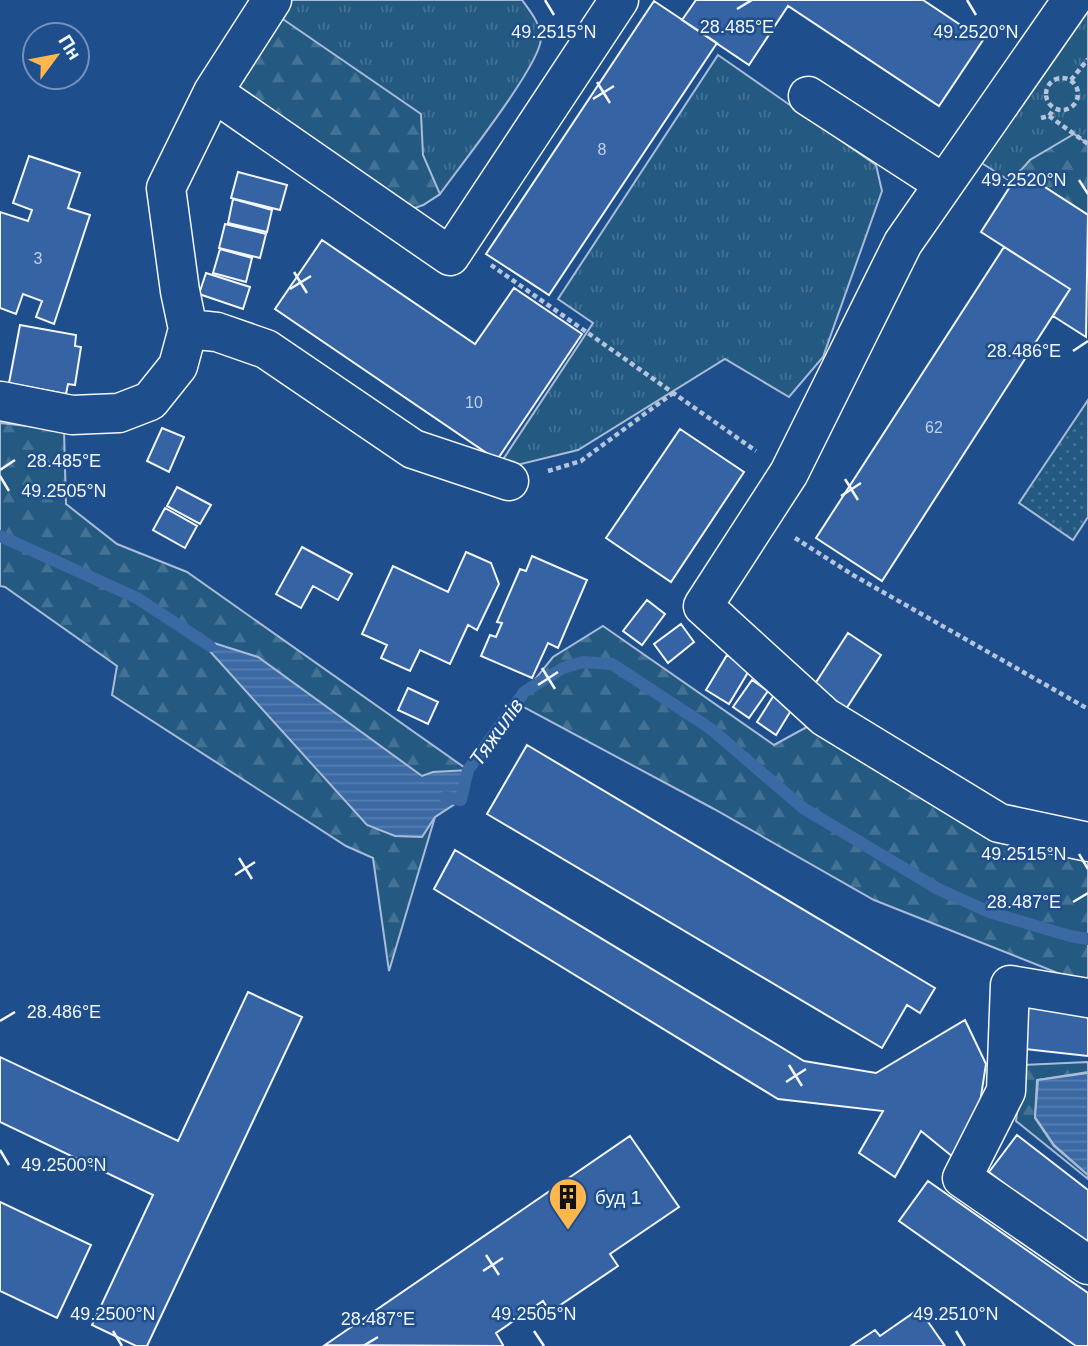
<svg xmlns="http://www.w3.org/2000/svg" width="1088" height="1346" viewBox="0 0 1088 1346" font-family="Helvetica,sans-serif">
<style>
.grass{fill:url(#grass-tufts);stroke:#a8bbd7;stroke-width:2}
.forest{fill:url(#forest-firs);stroke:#a8bbd7;stroke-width:2}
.park{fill:url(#park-dots);stroke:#a8bbd7;stroke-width:2}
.water{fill:url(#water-rules);stroke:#a8bbd7;stroke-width:2}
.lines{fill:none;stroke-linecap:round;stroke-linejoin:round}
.stream{stroke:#3b69a3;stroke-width:12}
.building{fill:#3563a3;stroke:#f2f6ff;stroke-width:2}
.minor-casing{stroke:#f2f6ff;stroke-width:41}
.path{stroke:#b3c4dc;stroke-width:4.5;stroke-dasharray:5 3.5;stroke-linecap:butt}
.minor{stroke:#1f4e8c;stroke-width:38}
.ticks{fill:none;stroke:#f2f6ff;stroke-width:2.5}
.labels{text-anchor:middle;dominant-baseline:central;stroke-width:5;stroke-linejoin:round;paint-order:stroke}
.number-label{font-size:16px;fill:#c3d1e8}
.poi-label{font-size:19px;fill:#f2f6ff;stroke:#1f4e8c;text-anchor:start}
.water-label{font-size:21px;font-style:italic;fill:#f2f6ff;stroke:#1f4e8c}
.ticks-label{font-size:18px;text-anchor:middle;fill:#f2f6ff;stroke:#1f4e8c;stroke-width:5;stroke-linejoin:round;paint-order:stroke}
</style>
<defs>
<pattern id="grass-tufts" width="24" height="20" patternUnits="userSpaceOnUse" patternTransform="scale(1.75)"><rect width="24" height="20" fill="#245a82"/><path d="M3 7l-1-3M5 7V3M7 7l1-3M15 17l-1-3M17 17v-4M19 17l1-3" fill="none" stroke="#447295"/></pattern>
<pattern id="forest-firs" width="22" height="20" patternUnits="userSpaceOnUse" patternTransform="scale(1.75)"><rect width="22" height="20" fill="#245a82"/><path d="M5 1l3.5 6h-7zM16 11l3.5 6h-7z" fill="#447295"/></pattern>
<pattern id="park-dots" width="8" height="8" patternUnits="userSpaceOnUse" patternTransform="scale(1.75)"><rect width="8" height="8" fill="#245a82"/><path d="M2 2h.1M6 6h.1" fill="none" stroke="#447295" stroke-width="1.8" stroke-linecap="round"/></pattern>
<pattern id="water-rules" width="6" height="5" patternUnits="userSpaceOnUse" patternTransform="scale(1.75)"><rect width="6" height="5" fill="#3b69a3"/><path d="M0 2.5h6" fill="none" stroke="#587fb1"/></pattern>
</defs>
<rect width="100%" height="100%" fill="#1f4e8c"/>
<path class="grass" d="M282,0H522C530,11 541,24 541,39C539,67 460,166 440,194L423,205L232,75Z
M1088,0V144L1074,135L1030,160L1013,183L966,153Z
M718,55L876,165L882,191L823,357L789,397L725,359L578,450L513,466L502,461L593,323L558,299Z"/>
<path class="forest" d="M274,13L421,114L423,155L440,194L423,205L404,212L235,100L232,75Z
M1074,134L1088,144V215L1020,171L1030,160Z
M0,423L64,430L66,504L117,544L187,572L468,770L461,800L435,817L389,971L373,858L346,846L112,695L117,666L5,587L0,586Z
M603,626L774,745L825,717L999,823L1088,842V985L874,900L714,809L516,703L553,657Z
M1088,1062V1072L1037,1080L1035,1118L1054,1146L1088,1175V1179L1016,1121L1023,1065Z"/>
<path class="park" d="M1088,400V517L1073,540L1019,503Z"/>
<path class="water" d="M198,638L258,657L422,776L433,772L468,770L461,800L435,817L422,837L395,836L367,825Z
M1088,1073V1175L1054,1145L1035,1117L1038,1080Z"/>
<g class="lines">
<path class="stream" d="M0,536L137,598L210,646
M445,797L461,800L468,770L524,692L563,668L583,662L612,664L711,729L803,808L938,889L989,912L1070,936L1088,939"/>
</g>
<path class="building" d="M696,0H923L983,40L939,106L788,6L749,65L682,20Z
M654,1L717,43L549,295L486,254Z
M29,156L80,173L68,208L90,215L54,324L36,317L42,301L23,294L16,314L0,308V212L28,221L32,210L13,203Z
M1020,171L1088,215L1086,337L1053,316L1070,289L981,232Z
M238,172L287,185L280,210L231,198Z
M233,199L272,210L267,232L228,223Z
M225,224L266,234L260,258L219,248Z
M322,240L475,344L514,288L582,334L497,460L275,309Z
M1004,247L1070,289L882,581L816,538Z
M220,249L252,258L246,282L213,273Z
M206,273L250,287L243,309L199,294Z
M20,325L76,335L75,346L81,347L75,385L68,384L66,394L9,383Z
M162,428L184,437L169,472L147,461Z
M680,429L744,472L671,582L606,538Z
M177,487L211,505L200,524L167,506Z
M165,508L197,526L185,548L153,530Z
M302,547L352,574L338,600L313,586L301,608L276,594Z
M466,552L491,563L499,584L477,630L468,625L450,664L420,650L410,671L381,658L387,645L362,634L393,566L448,592Z
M532,556L587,580L558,648L548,643L532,678L481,656L490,635L496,637L502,623L497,622L520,569L526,571Z
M647,600L665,614L642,645L623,631Z
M681,624L694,642L668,663L654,644Z
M848,633L881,655L846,709L813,687Z
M727,655L750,669L729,704L706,690Z
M752,680L768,691L749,718L733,707Z
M779,687L798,699L776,735L757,722Z
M408,688L438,702L428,724L398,710Z
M527,745L935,988L920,1013L907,1005L882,1048L487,814Z
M455,850L804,1061L876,1073L965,1020L986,1064L979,1109L953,1157L921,1131L895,1177L859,1153L883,1111L778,1099L434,889Z
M248,992L302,1017L147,1346H136L92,1325L153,1195L0,1122V1057L178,1141Z
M1019,1006L1088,1015V1056L1016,1048Z
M1017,1135L1088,1190V1247L989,1172Z
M630,1136L679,1207L610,1254L618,1266L550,1312L543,1301L496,1333L503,1345L501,1346L325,1345Z
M928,1181L1088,1293V1346H1076L899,1221Z
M0,1202L91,1245L57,1318L0,1291Z
M919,1309L945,1346H851L875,1330L880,1336Z"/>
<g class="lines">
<g class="minor-casing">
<path id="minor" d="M272,0L213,92L166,188L180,291L188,329L217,332L266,349L413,449L509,481
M1072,0L903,243L789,473L703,606L825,717L999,823L1088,842
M213,92L450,256L619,0
M808,96L944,184
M1,401L72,415L119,413L150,401L178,366L188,329
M1088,998L1010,985L1006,1091L962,1178L1088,1265"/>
</g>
<path class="path" d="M1046 94a16 16 0 1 1 32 0a16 16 0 1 1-32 0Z
M1071,80L1088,59
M1049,116L1088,144
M1041,118L1049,116L1054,109
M491,265L756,451
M548,471L581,461L673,393
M795,538L853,575L1088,709"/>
<use href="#minor" class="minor"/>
</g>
<path class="ticks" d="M545,0L554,15M967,0L976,15M737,9L752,0M597,82L610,103M593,99L614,86M1079,180L1088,194M294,272L307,293M290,289L311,276M1073,351L1088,341M0,470L15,460M0,476L9,491M845,479L858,500M841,496L861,483M542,668L555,689M538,685L558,672M1079,854L1088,869M239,858L252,879M235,875L255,862M1073,902L1088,893M0,1021L15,1012M789,1065L802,1086M786,1082L806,1069M0,1150L9,1165M486,1255L499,1275M483,1271L503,1258M113,1331L122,1346M534,1331L544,1346M956,1331L965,1346M363,1346L378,1337"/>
<defs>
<g id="building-pin" transform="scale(2.0125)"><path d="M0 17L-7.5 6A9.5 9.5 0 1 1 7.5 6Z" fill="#ffb74d" stroke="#1f4e8c"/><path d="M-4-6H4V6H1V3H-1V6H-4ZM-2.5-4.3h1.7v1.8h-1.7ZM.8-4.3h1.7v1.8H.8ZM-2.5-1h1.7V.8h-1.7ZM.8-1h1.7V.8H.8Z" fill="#111"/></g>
</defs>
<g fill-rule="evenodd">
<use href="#building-pin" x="568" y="1197"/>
</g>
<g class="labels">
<g class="number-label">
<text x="602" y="149">8</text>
<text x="38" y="258">3</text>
<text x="474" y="402">10</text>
<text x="934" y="427">62</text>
</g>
<g class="poi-label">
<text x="595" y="1197">буд 1</text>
</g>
<g class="water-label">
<text transform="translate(496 732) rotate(-55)">Тяжилів</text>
</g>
</g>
<g class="ticks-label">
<text x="737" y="33">28.485°E</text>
<text x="554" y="38">49.2515°N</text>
<text x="976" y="38">49.2520°N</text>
<text x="1024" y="186">49.2520°N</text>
<text x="1024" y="357">28.486°E</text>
<text x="64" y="467">28.485°E</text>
<text x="64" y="497">49.2505°N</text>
<text x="1024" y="860">49.2515°N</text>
<text x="1024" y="908">28.487°E</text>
<text x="64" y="1018">28.486°E</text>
<text x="64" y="1171">49.2500°N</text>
<text x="113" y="1320">49.2500°N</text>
<text x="534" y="1320">49.2505°N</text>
<text x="956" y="1320">49.2510°N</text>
<text x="378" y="1325">28.487°E</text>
</g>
<g transform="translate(56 56) rotate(58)"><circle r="33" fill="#1f4e8c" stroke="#7391ba" stroke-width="2"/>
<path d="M0-5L12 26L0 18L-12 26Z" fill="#ffb74d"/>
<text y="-10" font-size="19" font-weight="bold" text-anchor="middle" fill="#f2f6ff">Пн</text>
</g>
</svg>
